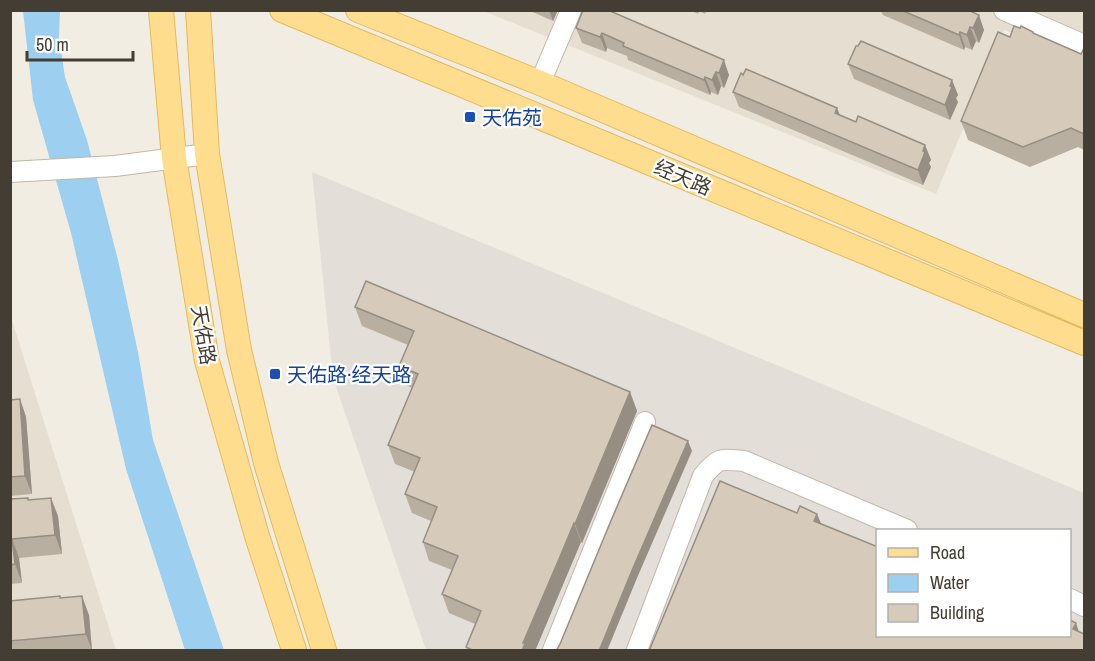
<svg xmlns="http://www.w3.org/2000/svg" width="1095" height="661" viewBox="0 0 1095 661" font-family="'Archivo Narrow','Noto Sans SC',sans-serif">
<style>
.residential{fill:#e6dfd1}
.industrial{fill:#e3ded8;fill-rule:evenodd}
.water{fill:#9dd0f0}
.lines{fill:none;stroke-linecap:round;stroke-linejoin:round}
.minor-casing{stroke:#c0b7a9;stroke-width:22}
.major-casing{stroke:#e4b95e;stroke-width:26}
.minor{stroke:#fff;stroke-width:20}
.major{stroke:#ffdd8f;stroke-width:24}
.wall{fill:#b8afa1}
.shaded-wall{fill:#968e83}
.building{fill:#d6cbbb;stroke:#968e83;stroke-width:1.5}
.transit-dot{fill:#1a4fb4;stroke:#fff;stroke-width:2}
.labels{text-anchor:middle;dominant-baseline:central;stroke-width:4.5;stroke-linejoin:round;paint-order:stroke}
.transit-label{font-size:20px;fill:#164399;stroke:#fff;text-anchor:start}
.street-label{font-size:20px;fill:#433d33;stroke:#fff}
</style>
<rect width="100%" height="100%" fill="#f2ede3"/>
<path class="residential" d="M483,11H1084V62L1004,30L936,194Z
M11,317L116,650H11Z"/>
<path class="industrial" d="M312,172L1084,493V650H426L333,378ZM878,530H1070V636H878Z"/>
<path class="water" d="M23,11H60L59,37L65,77L87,140L118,260L138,352L153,440L224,650H185L126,469L71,233L33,100Z"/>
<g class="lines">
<g class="minor-casing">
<path id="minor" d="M1004,10L1084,45
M540,83L571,10
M10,172L115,166L207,154
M1070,599L1084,606
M553,650L645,422
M637,650L703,476C719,457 720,459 744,461L907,530"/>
</g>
<g class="major-casing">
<path id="major" d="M161,10L174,158L207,361L257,536L294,650
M198,10L207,154L239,350L266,463L324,650
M282,10L1084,343
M358,10L540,83L1084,315"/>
</g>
<use href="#minor" class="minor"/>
<use href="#major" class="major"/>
</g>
<path class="wall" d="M528,10H558L553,21Z
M583,10H614L615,13L729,75L724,88L721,86L718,95L711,92L710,95L628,60L627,56L607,48L606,52L582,43L576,28Z
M690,10H707L705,14L699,11L698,14Z
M879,10H968L984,30L979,43L976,41L972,50L965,47L964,50L883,15L881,11Z
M1034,34L1081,54L1084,51V150L1078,147L1030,167L968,140L961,121Z
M848,64L952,80L958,95L956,98L958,102L950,120L854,79Z
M733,92L837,108L840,115L856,122L925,145L931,160L929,163L931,167L923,185L739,107Z
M355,307L630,392L637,411L582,543L581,542L566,577L535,651H467L466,647L475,624L449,613L442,594L452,570L429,561L423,542L431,521L412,513L405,494L415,472L395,464L388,445L412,388L406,385L399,366L408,345L362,326Z
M20,399L26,417L32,494L10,496V400Z
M10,499L28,500L58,516L62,554L19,558L22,583L10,584Z
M60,598L89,615L92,651H10V601Z"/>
<path class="shaded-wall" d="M549,10H558L553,21Z
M979,15L984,30L979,43L973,28Z
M970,27L976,41L972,50L967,35Z
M960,32L965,47L964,50L959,35Z
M602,33L607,48L606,52L600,37Z
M724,60L729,75L724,88L719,73Z
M716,72L721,86L718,95L712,80Z
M705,77L711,92L710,95L704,80Z
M952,80L958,95L956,98L958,102L950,120L945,105Z
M837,108L843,123L835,113Z
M925,145L931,160L929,163L931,167L923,185L918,170Z
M630,392L637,411L582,543L575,524Z
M20,399L26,417L32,494L25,476Z
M688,441L692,451L637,578L607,651H599L633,568Z
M51,498L58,516L62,554L55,535Z
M817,514L823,528L814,521Z
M574,523L581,542L535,651H522L523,643Z
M12,539L19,558L22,583L15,564Z
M82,596L89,615L92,651L86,634Z
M1076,623L1081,638L1073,629Z"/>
<path class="building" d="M583,10H610V11L724,60L719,73L716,72L712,80L705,77L704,80L623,46L624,43L602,33L600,37L576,28Z
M901,10H968L979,15L973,28L970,27L967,35L960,32L959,35Z
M1014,26L1020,28L1021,26L1033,32V33L1081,54L1083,50L1084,51V134L1071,128L1023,147L961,121L998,32L1010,37Z
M861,41L952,80L950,86L952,87L945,105L848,64L856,46H858Z
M746,69L837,108L835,113L856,122L858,116L925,145L923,151L925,152L918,170L733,92L741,73L743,75Z
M366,281L630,392L575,524L574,523L559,559L523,643H525L522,651H474L466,647L481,611L442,594L458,556L423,542L437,507L405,494L420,458L388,445L418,374L399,366L414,331L355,307Z
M20,399L25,476L10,477V400Z
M652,425L688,441L633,568L599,651H556L560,644L610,523Z
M720,481L797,513L800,506L817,514L814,521L878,547V636H1070V620L1076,623L1073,629L1084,634V651H649Z
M28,498V500L51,498L55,535L12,539L15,564L10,565V499Z
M60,596V598L82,596L86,634L10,641V601Z"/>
<g class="transit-dot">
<rect x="464" y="111" width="12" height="12" rx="3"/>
<rect x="269" y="368" width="12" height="12" rx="3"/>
</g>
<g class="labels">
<g class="transit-label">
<text x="482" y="117">天佑苑</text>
<text x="287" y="374">天佑路·经天路</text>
</g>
<g class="street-label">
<text transform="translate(683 177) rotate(23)">经天路</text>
<text transform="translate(204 335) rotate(80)">天佑路</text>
</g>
</g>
<rect width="1095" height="661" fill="none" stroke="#433d33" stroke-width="24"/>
<rect x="876" y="529" width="195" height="108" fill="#ffffff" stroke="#b4b1ad" stroke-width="1.5"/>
<rect x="888" y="548" width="30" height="9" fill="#ffdd8f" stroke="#b4b1ad" stroke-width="1.5"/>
<text x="930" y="559" font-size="18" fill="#433d33">Road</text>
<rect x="888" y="574" width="30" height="18" fill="#9dd0f0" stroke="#b4b1ad" stroke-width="1.5"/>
<text x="930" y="589" font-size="18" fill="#433d33">Water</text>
<rect x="888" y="604" width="30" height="18" fill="#d6cbbb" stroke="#b4b1ad" stroke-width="1.5"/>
<text x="930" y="619" font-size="18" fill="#433d33">Building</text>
<path d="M27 51v9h106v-9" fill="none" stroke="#433d33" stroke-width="3"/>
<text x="36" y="51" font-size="18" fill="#433d33" stroke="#ffffff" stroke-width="4.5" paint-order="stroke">50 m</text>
</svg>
